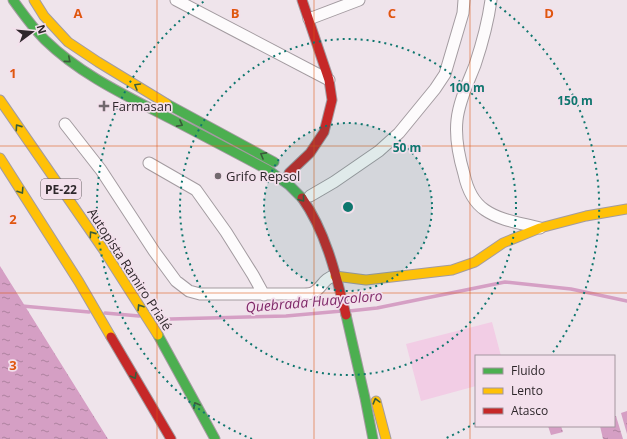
<svg xmlns="http://www.w3.org/2000/svg" width="627" height="439" viewBox="0 0 627 439" font-family="'Open Sans',sans-serif">
<style>
.pitch{fill:#f2cde5}
.water{fill:url(#water-ripples)}
.lines{fill:none;stroke-linecap:round;stroke-linejoin:round}
.stream{stroke:#d59fc4;stroke-width:3.5}
.street-casing{stroke:#a39ba0;stroke-width:13}
.fast-casing{stroke:#a39ba0;stroke-width:11}
.slow-casing{stroke:#a39ba0;stroke-width:11}
.jam-casing{stroke:#a39ba0;stroke-width:11}
.street{stroke:#fdfbfc;stroke-width:11}
.fast{stroke:#4caf50;stroke-width:9}
.slow{stroke:#ffc107;stroke-width:9}
.jam{stroke:#c62828;stroke-width:9}
.oneway{stroke:#3a5d3a}
.grid{fill:none;stroke:#df560e;stroke-width:1;stroke-opacity:0.55}
.ring{fill:none;stroke:#0f766e;stroke-width:2;stroke-dasharray:2 4}
.poi-dot{fill:#72696e;stroke:#f3e0ec;stroke-width:1.5}
.labels{text-anchor:middle;dominant-baseline:central;stroke-width:3.5;stroke-linejoin:round;paint-order:stroke}
.shield{fill:#f3e0ec;stroke:#695e65;stroke-width:1}
.shield-label{font-size:12px;font-weight:bold;fill:#2e272b}
.poi-label{font-size:13px;fill:#2e272b;stroke:#f3e0ec;text-anchor:start}
.street-label{font-size:13px;fill:#2e272b;stroke:#f3e0ec}
.water-label{font-size:14px;font-style:italic;fill:#7f2868;stroke:#f3e0ec}
.grid-label{font-size:13px;text-anchor:middle;font-weight:bold;fill:#df560e;stroke:#f3e0ec;stroke-width:3.5;stroke-linejoin:round;paint-order:stroke}
.centre{fill:#0f766e;stroke:#f3e0ec;stroke-width:2}
.ring-label{font-size:12px;text-anchor:middle;font-weight:bold;fill:#0f766e;stroke:#f3e0ec;stroke-width:3.5;stroke-linejoin:round;paint-order:stroke}
</style>
<defs>
<pattern id="water-ripples" width="26" height="14" patternUnits="userSpaceOnUse"><rect width="26" height="14" fill="#d59fc4"/><path d="M2 4q2-2 4 0t4 0M15 11q2-2 4 0t4 0" fill="none" stroke="#ad829f"/></pattern>
</defs>
<rect width="100%" height="100%" fill="#efe4eb"/>
<path class="pitch" d="M492,322L501,356H476V386L421,401L406,344Z"/>
<path class="water" d="M0,266L108,439H0Z
M627,411V434L621,413Z
M614,416H616L623,439H603L600,426H614Z
M548,426H561L563,432L551,435Z"/>
<g class="lines">
<path class="stream" d="M22,306L89,312
M349,311L377,308L505,282L571,289L627,301
M105,313L139,316
M155,318L171,319L286,316L342,311"/>
<g class="street-casing">
<path id="street" d="M176,0L329,80
M491,0C488,22 482,44 475,65C468,83 459,101 457,120C455,138 459,157 464,174C467,188 473,202 485,210C501,221 521,223 540,228
M309,19L359,0
M65,124L101,170L154,251L176,281L189,291L200,294H304C307,294 311,294 314,292C323,287 323,278 335,276
M149,163L196,190L226,232L253,275L264,295
M310,196L334,182L379,151L399,133L435,89L445,74L463,13L464,0"/>
</g>
<g class="fast-casing">
<path id="fast" d="M13,0C23,14 33,28 45,40C81,75 127,96 171,119C204,136 236,153 268,170L289,185L302,198
M167,104L274,162
M346,315L365,398L373,439
M158,335L215,439"/>
</g>
<g class="slow-casing">
<path id="slow" d="M34,0L44,16L68,42L98,62L167,104
M0,100L103,249L158,335
M0,158L79,282L111,337
M335,276L366,280L452,270L475,262L503,243L540,228L586,216L627,209
M376,401L386,439"/>
</g>
<g class="jam-casing">
<path id="jam" d="M289,173L310,153L324,132L332,100L329,80L302,0
M302,198C326,232 336,275 346,315
M111,337L171,439"/>
</g>
<use href="#street" class="street"/>
<use href="#fast" class="fast"/>
<use href="#slow" class="slow"/>
<use href="#jam" class="jam"/>
</g>
<defs><path id="oneway-chevron" d="M-2-3.5L2.5 0L-2 3.5" fill="none" stroke-width="1.6" stroke-linecap="round" stroke-linejoin="round"/></defs>
<g class="oneway">
<use href="#oneway-chevron" transform="translate(68 60) rotate(40)"/>
<use href="#oneway-chevron" transform="translate(137 86) rotate(-150)"/>
<use href="#oneway-chevron" transform="translate(180 124) rotate(28)"/>
<use href="#oneway-chevron" transform="translate(18 127) rotate(-125)"/>
<use href="#oneway-chevron" transform="translate(263 155) rotate(-151)"/>
<use href="#oneway-chevron" transform="translate(21 191) rotate(57)"/>
<use href="#oneway-chevron" transform="translate(302 199) rotate(52)"/>
<use href="#oneway-chevron" transform="translate(92 234) rotate(-125)"/>
<use href="#oneway-chevron" transform="translate(140 307) rotate(-122)"/>
<use href="#oneway-chevron" transform="translate(134 376) rotate(60)"/>
<use href="#oneway-chevron" transform="translate(376 401) rotate(-105)"/>
<use href="#oneway-chevron" transform="translate(196 405) rotate(-119)"/>
</g>
<path class="grid" d="M157,0V439M314,0V439M470,0V439M0,146H627M0,293H627"/>
<circle cx="348" cy="207" r="84" fill="#0f766e" fill-opacity=".12"/>
<g class="ring">
<circle cx="348" cy="207" r="84"/>
<circle cx="348" cy="207" r="168"/>
<path d="M475 423A251 251 0 0 1 444 439M252 439A251 251 0 0 1 206 0M490 0A251 251 0 0 1 551 355"/>
</g>
<g class="poi-dot">
<path d="M102 100h4v4h4v4h-4v4h-4v-4h-4v-4h4z"/>
<circle cx="218" cy="176" r="4"/>
</g>
<g class="labels">
<rect class="shield" x="41" y="179" width="40" height="20" rx="3"/>
<g class="shield-label">
<text x="61" y="189">PE-22</text>
</g>
<g class="poi-label">
<text x="112" y="106">Farmasan</text>
<text x="226" y="176">Grifo Repsol</text>
</g>
<g class="street-label">
<text transform="translate(130 269) rotate(57)">Autopista Ramiro Prialé</text>
</g>
<g class="water-label">
<text transform="translate(314 301) rotate(-5)">Quebrada Huaycoloro</text>
</g>
</g>
<g class="grid-label">
<text x="78" y="18">A</text>
<text x="235" y="18">B</text>
<text x="392" y="18">C</text>
<text x="549" y="18">D</text>
<text x="13" y="78">1</text>
<text x="13" y="224">2</text>
<text x="13" y="370">3</text>
</g>
<circle cx="348" cy="207" r="6" class="centre"/>
<g class="ring-label">
<text x="467" y="92">100 m</text>
<text x="575" y="105">150 m</text>
<text x="407" y="152">50 m</text>
</g>
<rect x="475" y="355" width="140" height="72" fill="#f3e0ec" stroke="#a4969f"/>
<rect x="483" y="368" width="20" height="6" fill="#4caf50" stroke="#a4969f"/>
<text x="511" y="375" font-size="12" fill="#2e272b">Fluido</text>
<rect x="483" y="388" width="20" height="6" fill="#ffc107" stroke="#a4969f"/>
<text x="511" y="395" font-size="12" fill="#2e272b">Lento</text>
<rect x="483" y="408" width="20" height="6" fill="#c62828" stroke="#a4969f"/>
<text x="511" y="415" font-size="12" fill="#2e272b">Atasco</text>
<g transform="translate(32 32) rotate(74)" stroke="#f3e0ec" stroke-width="3" paint-order="stroke">
<path d="M0-3L7 15L0 10L-7 15Z" fill="#2e272b"/>
<text y="-6" font-size="11" font-weight="bold" text-anchor="middle" fill="#2e272b">N</text>
</g>
</svg>
